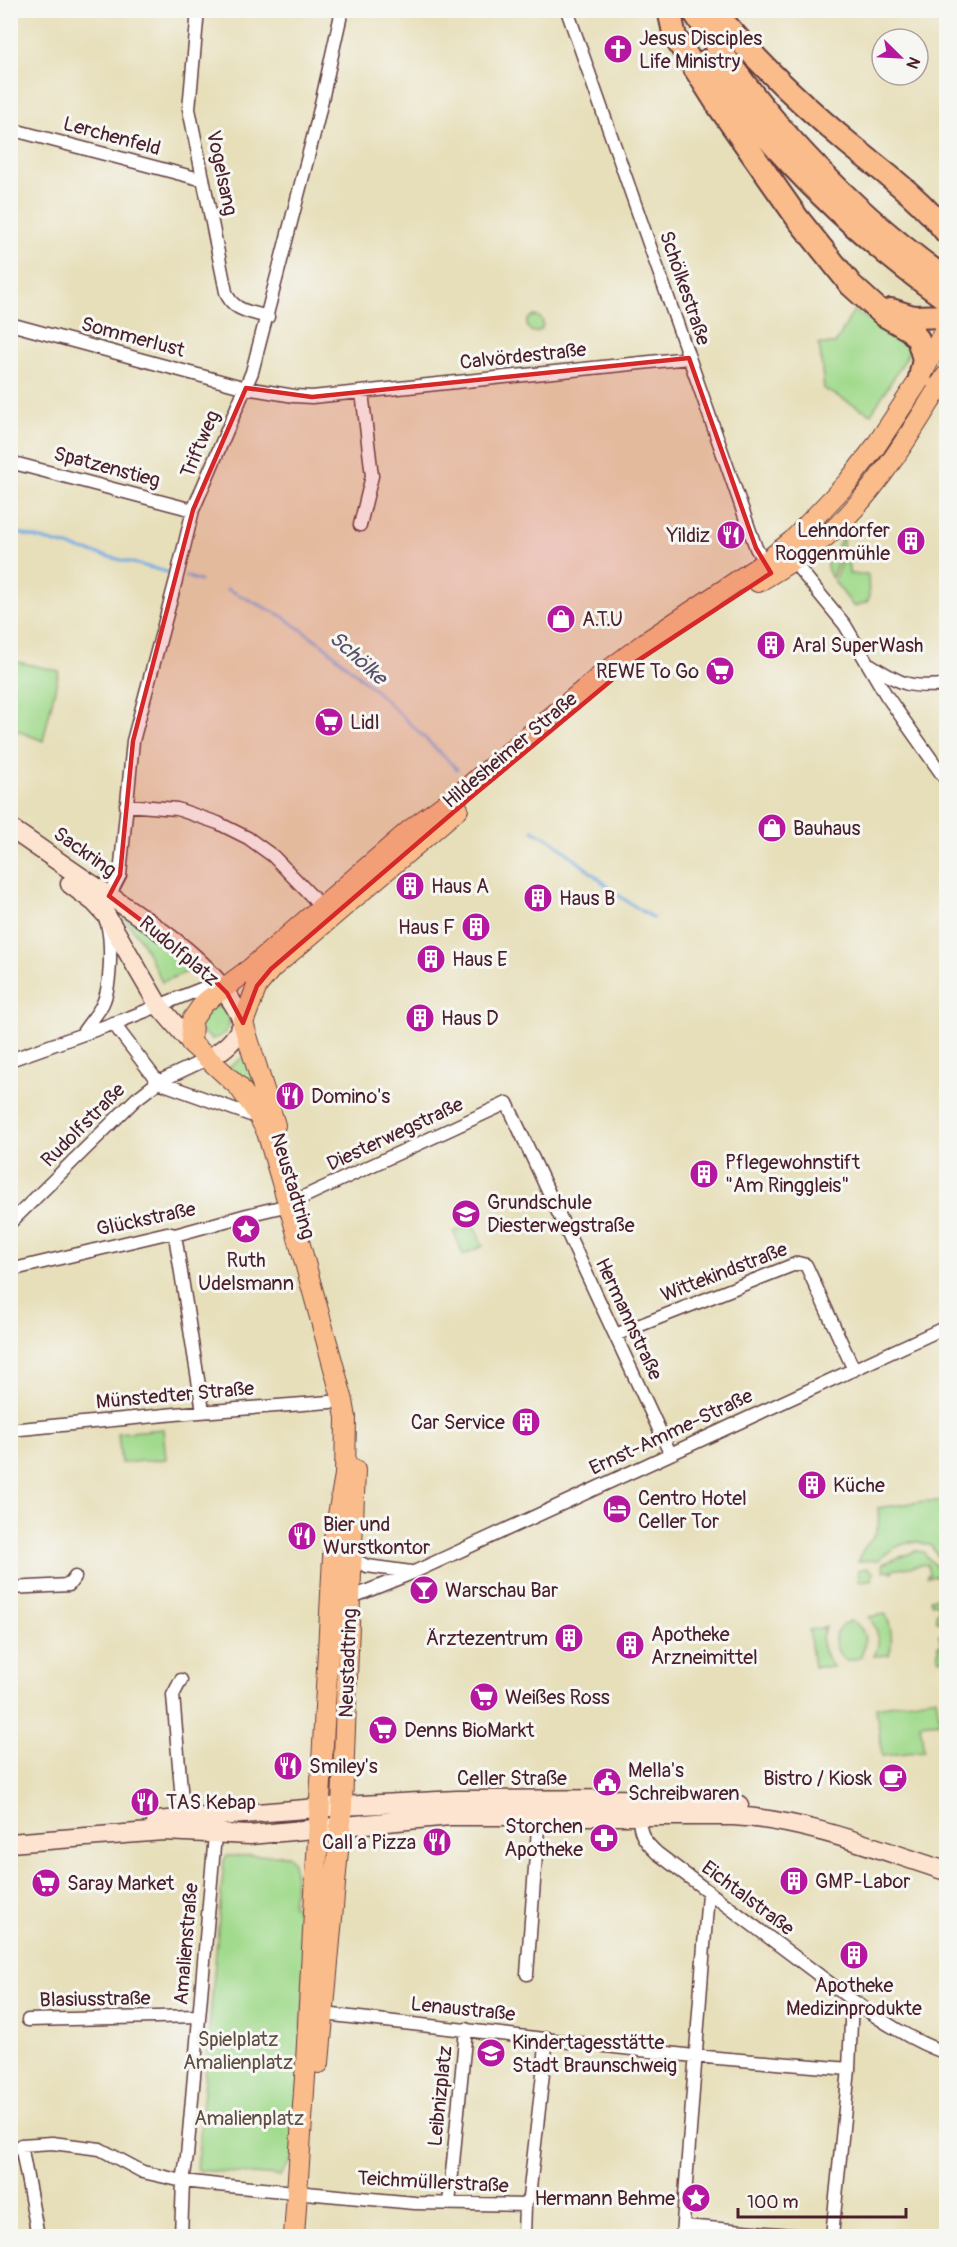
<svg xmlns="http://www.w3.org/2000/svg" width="957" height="2247" viewBox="0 0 957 2247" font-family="Pangolin,sans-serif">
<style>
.green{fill:#a1da8c;stroke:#767c5c;stroke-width:1.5}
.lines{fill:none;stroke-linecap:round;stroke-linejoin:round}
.stream{stroke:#72aae1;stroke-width:3}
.minor-casing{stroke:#623c40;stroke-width:15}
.secondary-casing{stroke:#623c40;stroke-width:21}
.primary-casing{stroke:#623c40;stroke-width:22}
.motorway-casing{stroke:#623c40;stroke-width:26}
.minor{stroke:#fff;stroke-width:12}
.secondary{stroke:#fde4d0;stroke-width:18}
.primary{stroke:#f9bc8a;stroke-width:20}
.motorway{stroke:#f9bc8a;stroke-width:22}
.marked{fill:#d62828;fill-opacity:0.2;stroke:#d62828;stroke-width:4.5;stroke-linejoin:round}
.labels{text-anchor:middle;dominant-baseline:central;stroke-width:6;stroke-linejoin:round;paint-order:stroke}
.poi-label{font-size:20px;fill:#4a1f2b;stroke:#f6f6f2;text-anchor:start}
.street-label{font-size:20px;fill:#4a1f2b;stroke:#f6f6f2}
.park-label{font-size:20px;fill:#604e43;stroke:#f6f6f2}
.water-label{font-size:21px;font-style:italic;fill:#58506b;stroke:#f6f6f2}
</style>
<rect width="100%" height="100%" fill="#f6f6f2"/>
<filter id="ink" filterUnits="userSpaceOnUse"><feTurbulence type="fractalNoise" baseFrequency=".0167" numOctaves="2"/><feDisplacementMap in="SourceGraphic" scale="12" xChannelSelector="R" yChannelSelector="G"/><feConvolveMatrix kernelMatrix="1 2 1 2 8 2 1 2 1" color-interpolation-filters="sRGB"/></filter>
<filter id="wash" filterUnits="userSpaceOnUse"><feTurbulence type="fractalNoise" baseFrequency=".008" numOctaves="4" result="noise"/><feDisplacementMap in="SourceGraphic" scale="24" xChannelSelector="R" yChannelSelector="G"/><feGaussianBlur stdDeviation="1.35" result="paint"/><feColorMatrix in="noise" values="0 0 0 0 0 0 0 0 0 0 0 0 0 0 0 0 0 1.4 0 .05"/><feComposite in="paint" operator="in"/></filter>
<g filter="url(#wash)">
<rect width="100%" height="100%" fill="#e7dfba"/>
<path class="green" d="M854,310L900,341L908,343L909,350L906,358L871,414L824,389L820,350L818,344H835Z
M527 324a8 8 0 1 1 16 0a8 8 0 1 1-16 0Z
M843,534V548H840V555L832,578C826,568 825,564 830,554L834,555Z
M848,556L849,574H867L868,576L869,598L867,602L854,607L834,581L843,557Z
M13,661L59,671L43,741L11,728L10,672Z
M124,914L133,919L194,969L162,982L141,940L123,917Z
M214,1005L225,1010C234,1022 228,1037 212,1039L202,1032L199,1024Z
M247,1055L258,1094L253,1095L228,1068Z
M473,1224L483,1246L463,1255L454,1232Z
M163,1429L166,1459L121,1463L118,1433Z
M925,1501H946V1560L940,1559L931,1546L919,1542H908L894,1548L878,1560L858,1561C865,1536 882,1544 878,1508Z
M916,1551L923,1552L938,1569L946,1570V1575L927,1577V1575L929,1574L927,1564L892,1570V1572L889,1570L884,1571L882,1564Z
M867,1568L873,1572L871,1580L859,1581L858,1570Z
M946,1595V1625L942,1621H937L936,1614L939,1610V1605L935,1602L931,1603L930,1599Z
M885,1614C892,1624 893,1644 889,1655L874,1656C882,1641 878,1630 869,1617Z
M850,1621C867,1627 867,1642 861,1656C844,1668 835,1652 835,1636L843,1624Z
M826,1627C817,1641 825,1655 833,1667H814L809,1630Z
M946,1630V1658L940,1659L938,1658V1645L941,1644L939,1634L944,1633Z
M936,1697L940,1722L920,1724L924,1751L882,1756L876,1707Z
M288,1855C300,1867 293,1890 292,1906L303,1907L307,1934L295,2156L280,2176L197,2170L224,1860L227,1856Z"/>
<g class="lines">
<path class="stream" d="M10,531L171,573
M185,576L200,581
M227,589L282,616L322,644L375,690L457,769
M533,830L553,841L622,898L653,918"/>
</g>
</g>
<g filter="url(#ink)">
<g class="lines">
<g class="minor-casing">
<path id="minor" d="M198,10L189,109L226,292C232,311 251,312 268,317
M568,13L751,534L756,548L767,567
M10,129L196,178L203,177
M10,324L246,388L294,396L312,397L689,358
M10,462L193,510
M360,525L372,476L362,392
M788,555L845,625L886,695L946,780
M871,665C902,685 910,688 946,685
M126,805L177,809L218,823L248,838L273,856L322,907
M109,896L120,875L133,741L176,580L193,510L252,372L317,122L342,10
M113,1023L158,1082L259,1118
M82,1034C88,1024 98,1014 103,1003C111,986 112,942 107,924
M10,1060L123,1020L211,985L223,989
M299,1199L507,1103L670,1453
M10,1223L136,1099L158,1082L207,1059
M175,1235L203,1411
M10,1270L167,1233L175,1235L247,1215L289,1205
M615,1335L798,1263L806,1265L854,1370
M10,1430L186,1413L343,1401
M351,1558L367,1566L411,1572
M10,1588L69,1585L75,1577
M345,1597L350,1598L412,1573L946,1327
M181,1680L173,1695L184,1824
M639,1816C639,1833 644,1841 657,1853L852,2000L849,2069L832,2236
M527,1974L539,1815
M852,2000C882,2021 912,2041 946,2053
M324,2014L694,2056L849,2069
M28,2020L199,2016
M449,2204L466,2029
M684,2226L803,2236
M38,2236L21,2145L52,2143L100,2149L143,2172L183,2181L218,2185L415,2203L525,2205
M181,2236L183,2181L187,2156L215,1835
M524,2236L525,2205L529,2197L547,2038
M682,2236L708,1893"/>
</g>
<g class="secondary-casing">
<path id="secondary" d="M10,828C38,847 66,867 93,885C144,919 220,965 243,1023C235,1041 224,1050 207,1059
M70,884L94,902L106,915L159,1006L191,1043
M156,1821L342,1806L457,1800L666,1799L739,1805
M10,1843L163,1831L250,1835L450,1816H733C806,1820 877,1849 946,1871"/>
</g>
<g class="primary-casing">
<path id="primary" d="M758,582C781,568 803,555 824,538C875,495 911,432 946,376
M275,1125L243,1023L257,986L271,969L458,809
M319,2063L342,1806L355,1470
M294,2236L306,2062L334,1538L345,1475L346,1418L343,1401L294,1223L267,1132L256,1111L239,1087L191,1043L192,1020L204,1003L251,968L410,830L463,791L598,678L646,642L764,563L792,541L848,482L875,447L916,385L946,328"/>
</g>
<g class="motorway-casing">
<path id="motorway" d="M669,10L675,37L720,108L798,219L851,285L884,315L910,330L918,339L924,359L920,378
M693,10C759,114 846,208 946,279
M714,10C754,60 799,102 848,143C882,171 919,197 946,232
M707,61C772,153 855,234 946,299
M891,310L913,317L946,316
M939,387L946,383"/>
</g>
<use href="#minor" class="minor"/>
<use href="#secondary" class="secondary"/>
<use href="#primary" class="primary"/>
<use href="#motorway" class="motorway"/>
</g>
</g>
<path class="marked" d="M689,358L756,548L771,573L625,669L470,798L271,969L257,986L243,1023L227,993L195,961L109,896L120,875L133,741L193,510L246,388L312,397Z"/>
<defs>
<g id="church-disc" transform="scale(1.5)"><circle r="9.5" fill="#b5179e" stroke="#f6f6f2"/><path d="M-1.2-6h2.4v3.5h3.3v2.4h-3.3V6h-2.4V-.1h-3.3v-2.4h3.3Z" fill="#fff"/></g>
<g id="restaurant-disc" transform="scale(1.5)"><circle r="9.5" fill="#b5179e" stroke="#f6f6f2"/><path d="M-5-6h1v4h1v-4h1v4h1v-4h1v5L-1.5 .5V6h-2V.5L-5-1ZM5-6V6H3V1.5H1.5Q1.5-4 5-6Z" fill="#fff"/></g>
<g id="building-disc" transform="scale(1.5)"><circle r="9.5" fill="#b5179e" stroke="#f6f6f2"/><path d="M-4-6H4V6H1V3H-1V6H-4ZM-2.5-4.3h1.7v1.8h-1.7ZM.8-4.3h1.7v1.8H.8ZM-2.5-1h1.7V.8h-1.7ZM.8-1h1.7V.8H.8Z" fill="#fff"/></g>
<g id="shop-disc" transform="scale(1.5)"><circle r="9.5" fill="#b5179e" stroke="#f6f6f2"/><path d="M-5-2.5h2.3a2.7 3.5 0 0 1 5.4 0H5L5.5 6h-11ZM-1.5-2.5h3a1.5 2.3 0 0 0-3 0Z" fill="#fff"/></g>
<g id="supermarket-disc" transform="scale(1.5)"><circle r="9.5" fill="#b5179e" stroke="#f6f6f2"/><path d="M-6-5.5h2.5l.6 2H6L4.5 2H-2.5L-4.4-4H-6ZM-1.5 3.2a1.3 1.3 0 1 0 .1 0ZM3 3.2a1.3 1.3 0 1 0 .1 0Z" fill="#fff"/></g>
<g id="school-disc" transform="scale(1.5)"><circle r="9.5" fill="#b5179e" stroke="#f6f6f2"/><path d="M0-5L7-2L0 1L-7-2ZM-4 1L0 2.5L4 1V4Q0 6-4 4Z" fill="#fff"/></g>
<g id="sight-disc" transform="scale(1.5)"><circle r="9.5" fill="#b5179e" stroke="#f6f6f2"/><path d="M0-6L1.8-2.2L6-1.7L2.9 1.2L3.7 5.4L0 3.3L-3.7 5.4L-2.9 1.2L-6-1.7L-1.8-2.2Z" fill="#fff"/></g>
<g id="hotel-disc" transform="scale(1.5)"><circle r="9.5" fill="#b5179e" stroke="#f6f6f2"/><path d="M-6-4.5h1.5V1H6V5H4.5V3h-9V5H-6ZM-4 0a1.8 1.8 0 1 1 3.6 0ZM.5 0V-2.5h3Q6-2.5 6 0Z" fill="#fff"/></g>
<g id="bar-disc" transform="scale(1.5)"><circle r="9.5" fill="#b5179e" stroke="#f6f6f2"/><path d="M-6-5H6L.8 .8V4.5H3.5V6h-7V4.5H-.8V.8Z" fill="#fff"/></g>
<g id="cafe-disc" transform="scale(1.5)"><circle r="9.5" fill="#b5179e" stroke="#f6f6f2"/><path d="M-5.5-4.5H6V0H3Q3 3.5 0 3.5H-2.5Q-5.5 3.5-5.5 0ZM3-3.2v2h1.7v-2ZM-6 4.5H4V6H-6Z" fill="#fff"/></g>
<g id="civic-disc" transform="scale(1.5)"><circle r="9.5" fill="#b5179e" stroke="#f6f6f2"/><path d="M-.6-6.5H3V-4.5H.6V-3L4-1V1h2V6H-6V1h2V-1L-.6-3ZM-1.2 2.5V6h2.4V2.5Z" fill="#fff"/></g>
<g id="pharmacy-disc" transform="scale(1.5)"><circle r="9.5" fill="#b5179e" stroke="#f6f6f2"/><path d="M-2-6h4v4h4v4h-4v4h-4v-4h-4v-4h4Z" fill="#fff"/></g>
</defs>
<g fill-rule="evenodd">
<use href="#church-disc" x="618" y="49"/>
<use href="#restaurant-disc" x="731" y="535"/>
<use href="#building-disc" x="911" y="541"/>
<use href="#shop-disc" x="561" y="619"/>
<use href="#building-disc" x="771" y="645"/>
<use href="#supermarket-disc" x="720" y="671"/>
<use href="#supermarket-disc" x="329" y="722"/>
<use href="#shop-disc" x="772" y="828"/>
<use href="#building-disc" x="410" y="886"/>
<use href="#building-disc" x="538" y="898"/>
<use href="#building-disc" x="476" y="927"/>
<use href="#building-disc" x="431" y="959"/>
<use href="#building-disc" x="420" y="1018"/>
<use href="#restaurant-disc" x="290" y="1096"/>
<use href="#building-disc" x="704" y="1174"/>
<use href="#school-disc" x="466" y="1214"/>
<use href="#sight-disc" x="246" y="1229"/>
<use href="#building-disc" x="526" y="1422"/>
<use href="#building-disc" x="812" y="1485"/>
<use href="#hotel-disc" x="617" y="1509"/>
<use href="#restaurant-disc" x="302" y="1536"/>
<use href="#bar-disc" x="424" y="1590"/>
<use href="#building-disc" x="569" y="1638"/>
<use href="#building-disc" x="630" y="1645"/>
<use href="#supermarket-disc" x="484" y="1697"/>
<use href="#supermarket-disc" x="383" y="1730"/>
<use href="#restaurant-disc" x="288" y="1766"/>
<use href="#cafe-disc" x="893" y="1778"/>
<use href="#civic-disc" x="607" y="1782"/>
<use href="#restaurant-disc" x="145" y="1802"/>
<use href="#pharmacy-disc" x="604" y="1838"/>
<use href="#restaurant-disc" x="437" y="1842"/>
<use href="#building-disc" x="794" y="1881"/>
<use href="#supermarket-disc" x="46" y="1883"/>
<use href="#building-disc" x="854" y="1955"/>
<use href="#school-disc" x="491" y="2053"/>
<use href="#sight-disc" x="696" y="2198"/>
</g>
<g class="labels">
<g class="poi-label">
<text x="639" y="38">Jesus Disciples<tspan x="639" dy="23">Life Ministry</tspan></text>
<text x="890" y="530" text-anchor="end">Lehndorfer<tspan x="890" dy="23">Roggenmühle</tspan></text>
<text x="710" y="535" text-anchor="end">Yildiz</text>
<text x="582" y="619">A.T.U</text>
<text x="792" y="645">Aral SuperWash</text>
<text x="699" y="671" text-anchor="end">REWE To Go</text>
<text x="350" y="722">Lidl</text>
<text x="793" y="828">Bauhaus</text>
<text x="431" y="886">Haus A</text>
<text x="559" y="898">Haus B</text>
<text x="455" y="927" text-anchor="end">Haus F</text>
<text x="452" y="959">Haus E</text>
<text x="441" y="1018">Haus D</text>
<text x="311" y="1096">Domino's</text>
<text x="725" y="1162">Pflegewohnstift<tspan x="725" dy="23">"Am Ringgleis"</tspan></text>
<text x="487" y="1202">Grundschule<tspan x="487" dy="23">Diesterwegstraße</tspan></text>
<text x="246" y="1260" text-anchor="middle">Ruth<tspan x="246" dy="23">Udelsmann</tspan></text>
<text x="505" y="1422" text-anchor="end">Car Service</text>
<text x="833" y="1485">Küche</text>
<text x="638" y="1498">Centro Hotel<tspan x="638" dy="23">Celler Tor</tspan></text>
<text x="323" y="1524">Bier und<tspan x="323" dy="23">Wurstkontor</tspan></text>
<text x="445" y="1590">Warschau Bar</text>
<text x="651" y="1634">Apotheke<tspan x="651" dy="23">Arzneimittel</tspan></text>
<text x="548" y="1638" text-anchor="end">Ärztezentrum</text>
<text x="505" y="1697">Weißes Ross</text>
<text x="404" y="1730">Denns BioMarkt</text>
<text x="309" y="1766">Smiley's</text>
<text x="628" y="1770">Mella's<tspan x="628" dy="23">Schreibwaren</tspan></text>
<text x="872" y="1778" text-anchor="end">Bistro / Kiosk</text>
<text x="166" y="1802">TAS Kebap</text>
<text x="583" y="1826" text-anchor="end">Storchen<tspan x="583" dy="23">Apotheke</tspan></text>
<text x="416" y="1842" text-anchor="end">Call a Pizza</text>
<text x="815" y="1881">GMP-Labor</text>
<text x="67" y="1883">Saray Market</text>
<text x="854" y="1985" text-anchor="middle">Apotheke<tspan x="854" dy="23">Medizinprodukte</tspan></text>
<text x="512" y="2042">Kindertagesstätte<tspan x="512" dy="23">Stadt Braunschweig</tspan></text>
<text x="675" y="2198" text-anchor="end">Hermann Behme</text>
</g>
<g class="street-label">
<text transform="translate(112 136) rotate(15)">Lerchenfeld</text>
<text transform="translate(222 173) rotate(78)">Vogelsang</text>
<text transform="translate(685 288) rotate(71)">Schölkestraße</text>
<text transform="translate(133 337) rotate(15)">Sommerlust</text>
<text transform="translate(523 356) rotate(-6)">Calvördestraße</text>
<text transform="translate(200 444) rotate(-67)">Triftweg</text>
<text transform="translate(107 467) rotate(15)">Spatzenstieg</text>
<text transform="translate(510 750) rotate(-40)">Hildesheimer Straße</text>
<text transform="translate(85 852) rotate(35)">Sackring</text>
<text transform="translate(179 951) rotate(40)">Rudolfplatz</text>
<text transform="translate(83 1125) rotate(-45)">Rudolfstraße</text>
<text transform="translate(395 1134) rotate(-25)">Diesterwegstraße</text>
<text transform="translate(293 1186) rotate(73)">Neustadtring</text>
<text transform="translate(146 1219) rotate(-12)">Glückstraße</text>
<text transform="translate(724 1272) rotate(-21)">Wittekindstraße</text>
<text transform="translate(629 1319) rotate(65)">Hermannstraße</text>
<text transform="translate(175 1395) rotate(-5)">Münstedter Straße</text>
<text transform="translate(671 1432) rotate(-25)">Ernst-Amme-Straße</text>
<text transform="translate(348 1663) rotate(-88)">Neustadtring</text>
<text x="512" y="1778">Celler Straße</text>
<text transform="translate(748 1898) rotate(37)">Eichtalstraße</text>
<text transform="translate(186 1944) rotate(-85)">Amalienstraße</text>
<text transform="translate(95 1999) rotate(-1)">Blasiusstraße</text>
<text transform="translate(463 2009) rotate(6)">Lenaustraße</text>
<text transform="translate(440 2096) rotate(-84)">Leibnizplatz</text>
<text transform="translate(433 2182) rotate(3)">Teichmüllerstraße</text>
</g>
<g class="park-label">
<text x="238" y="2039">Spielplatz<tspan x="238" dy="23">Amalienplatz</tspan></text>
<text x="249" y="2118">Amalienplatz</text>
</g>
<g class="water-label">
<text transform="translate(358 658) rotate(42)">Schölke</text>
</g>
</g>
<rect width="957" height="2247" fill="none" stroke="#f6f6f2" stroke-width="36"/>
<g transform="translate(900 57) rotate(114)"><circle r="28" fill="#f6f6f2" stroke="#b1a0a2" stroke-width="1.5"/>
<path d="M0-4.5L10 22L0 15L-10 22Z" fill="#b5179e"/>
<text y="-9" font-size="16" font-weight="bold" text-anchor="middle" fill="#4a1f2b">N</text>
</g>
<path d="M738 2208v9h168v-9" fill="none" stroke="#4a1f2b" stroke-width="3"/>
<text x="747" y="2208" font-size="18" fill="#4a1f2b" stroke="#f6f6f2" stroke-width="4.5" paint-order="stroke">100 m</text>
</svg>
